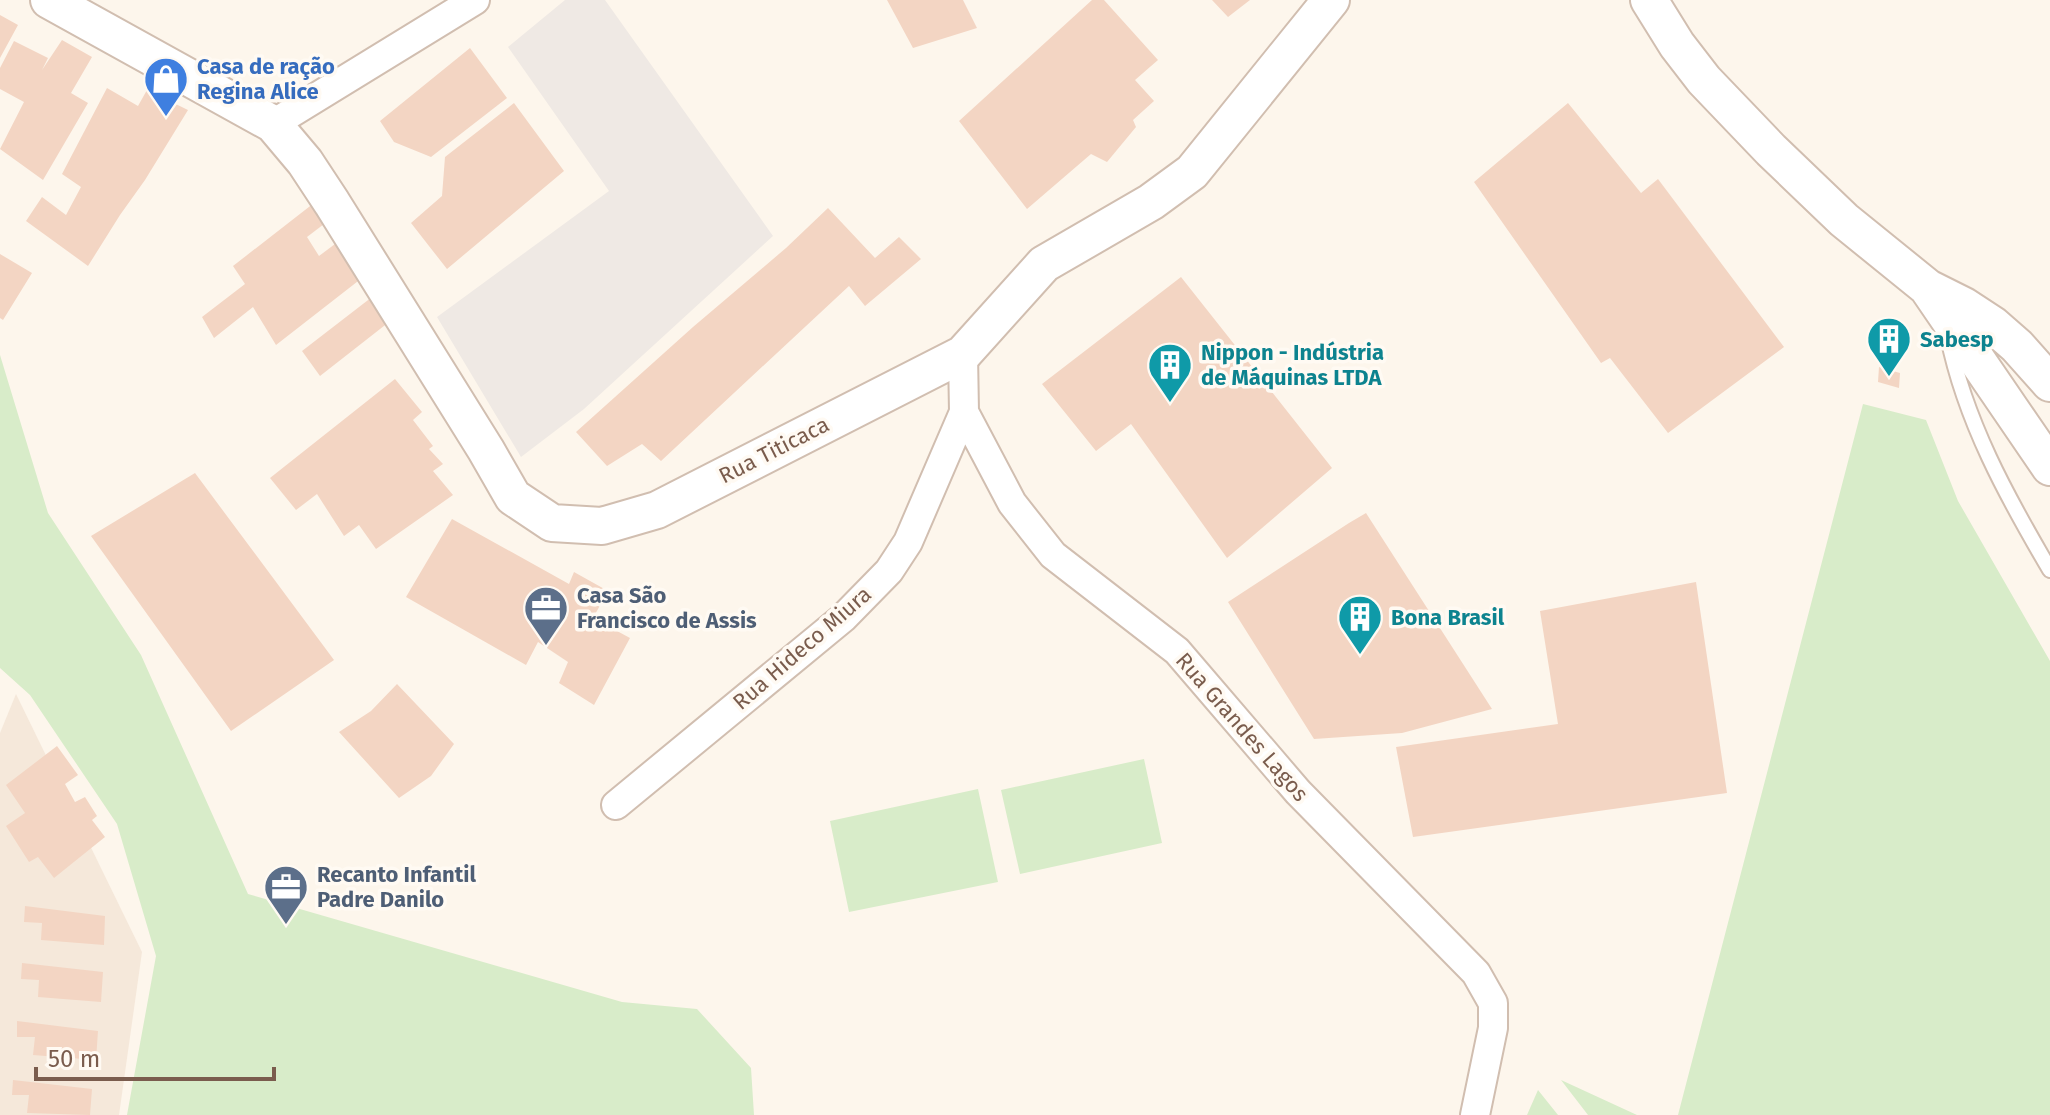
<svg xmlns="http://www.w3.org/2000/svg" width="2050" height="1115" viewBox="0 0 2050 1115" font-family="'Fira Sans',sans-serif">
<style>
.residential{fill:#f5e8da}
.industrial{fill:#efe9e4}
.green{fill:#d8ecc9}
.building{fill:#f3d5c3}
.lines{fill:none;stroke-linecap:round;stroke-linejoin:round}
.service-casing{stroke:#d1beb0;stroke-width:18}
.minor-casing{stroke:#d1beb0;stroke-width:32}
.tertiary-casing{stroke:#d1beb0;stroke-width:40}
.service{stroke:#fff;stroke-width:14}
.minor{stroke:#fff;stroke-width:28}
.tertiary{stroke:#fff;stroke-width:36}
.labels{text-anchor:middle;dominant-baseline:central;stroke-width:7;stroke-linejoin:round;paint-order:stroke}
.shop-label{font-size:22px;font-weight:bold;fill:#366cbe;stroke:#fffaf3;text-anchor:start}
.culture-label{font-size:22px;font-weight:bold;fill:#0d838f;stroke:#fffaf3;text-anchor:start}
.street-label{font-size:22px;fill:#7a5c4d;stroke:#fffaf3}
.service-label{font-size:22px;font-weight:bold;fill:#4e5e75;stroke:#fffaf3;text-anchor:start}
</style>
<rect width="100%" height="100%" fill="#fdf6ec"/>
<path class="residential" d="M16,694L142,952L119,1115H0V733Z"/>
<path class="industrial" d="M565,0H605L773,236L584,409L521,457L437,317L609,191L508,47Z"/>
<path class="green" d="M0,355L48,513L141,655L248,894L622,1002L697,1009L751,1068L754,1115H127L156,956L117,824L30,695L0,668Z
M1863,404L1926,420L1958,501L2050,661V1115H1678Z
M1144,759L1162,843L1020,874L1001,790Z
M978,789L998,882L849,912L830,821Z
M1561,1080L1637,1115H1588Z
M1538,1090L1558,1115H1527Z"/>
<path class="building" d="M887,0H963L977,28L913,48Z
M1092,0H1104L1158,60L1135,80L1154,101L1133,120L1136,127L1107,162L1091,154L1027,209L959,121Z
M1212,0H1250L1228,17Z
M0,15L18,25L0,58Z
M62,40L92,57L71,93L88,103L43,180L0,149L24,102L0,89V68L14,41L48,58L42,70Z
M470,48L507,98L431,157L394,142L380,121Z
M107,88L138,106L147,90L188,110L145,180L120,215L88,266L26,221L42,197L66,215L81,187L62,174Z
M514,103L564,171L447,269L411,223L442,196L445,157Z
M1568,103L1641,193L1658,179L1784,347L1668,433L1610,358L1601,363L1474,182Z
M314,203L328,221L307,237L319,256L339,241L362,278L276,345L253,307L214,338L202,317L245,284L233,266Z
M828,208L875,258L899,237L921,259L865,306L849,286L661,461L642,444L607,466L576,432L693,327L786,248Z
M0,254L32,273L3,320L0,318Z
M1181,277L1332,468L1227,558L1131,424L1096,451L1042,384Z
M372,297L389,322L320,376L302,351Z
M1879,367L1900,373L1899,388L1878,382Z
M395,379L422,412L413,420L433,446L429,449L443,464L433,471L453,495L376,549L359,525L344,536L317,494L296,510L270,478Z
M195,473L334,660L231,731L91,536Z
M1366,513L1492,709L1402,733L1314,739L1228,602L1349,523Z
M452,519L569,584L574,572L608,591L593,618L630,638L594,705L559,683L568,662L538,642L526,665L406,597Z
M1696,582L1727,793L1413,837L1396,747L1558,724L1540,611Z
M397,684L454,744L431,776L399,798L339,732L371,711Z
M57,746L78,775L65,784L75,802L85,797L97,816L92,820L105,837L54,878L38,857L29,862L6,826L25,813L6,785Z
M25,906L105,916L104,945L41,940L42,923L24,922Z
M22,963L103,972L101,1002L38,997L39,980L21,979Z
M17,1021L98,1031L96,1060L33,1055L35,1037H17Z
M13,1080L92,1089L90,1115L27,1113L29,1095H12Z"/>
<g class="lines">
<g class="service-casing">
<path id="service" d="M1948,337C1965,421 2007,497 2050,570"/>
</g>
<g class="minor-casing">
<path id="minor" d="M273,124L475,0
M963,354L964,412L1012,503L1053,555L1177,651L1298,792L1476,973L1493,1003V1028L1475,1115
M616,805L843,618L889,571L908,542L964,412"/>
</g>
<g class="tertiary-casing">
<path id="tertiary" d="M49,0L273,124L305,162L332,203L486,450L513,497L552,523L602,526L657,510L963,354L1044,264L1151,202L1192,172L1331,0
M1649,0L1677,45L1704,80L1771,150L1844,220L1928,288L1964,306L1993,325L2017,346L2050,383
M1929,290L2050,467"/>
</g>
<use href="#service" class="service"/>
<use href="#minor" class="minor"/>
<use href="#tertiary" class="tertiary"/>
</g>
<defs>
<g id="shop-pin" transform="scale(2.3)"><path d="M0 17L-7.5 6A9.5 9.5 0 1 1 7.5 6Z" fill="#3f7fe0" stroke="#fffaf3"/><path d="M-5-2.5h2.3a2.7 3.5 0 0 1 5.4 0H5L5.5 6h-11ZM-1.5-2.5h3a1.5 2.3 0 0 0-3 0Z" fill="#fff"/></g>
<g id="building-pin" transform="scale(2.3)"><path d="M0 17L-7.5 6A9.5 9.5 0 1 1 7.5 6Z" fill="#0f9aa8" stroke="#fffaf3"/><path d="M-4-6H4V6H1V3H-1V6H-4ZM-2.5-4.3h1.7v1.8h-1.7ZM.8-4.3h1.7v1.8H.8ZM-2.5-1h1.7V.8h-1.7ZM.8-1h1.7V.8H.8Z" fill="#fff"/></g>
<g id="office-pin" transform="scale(2.3)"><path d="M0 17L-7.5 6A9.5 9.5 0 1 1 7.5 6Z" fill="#5c6f8a" stroke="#fffaf3"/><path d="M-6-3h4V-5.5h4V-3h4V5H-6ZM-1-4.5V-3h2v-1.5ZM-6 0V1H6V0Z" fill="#fff"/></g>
</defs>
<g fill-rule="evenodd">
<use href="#shop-pin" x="166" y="79"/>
<use href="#building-pin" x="1889" y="339"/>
<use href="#building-pin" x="1170" y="365"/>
<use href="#office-pin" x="546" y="608"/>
<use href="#building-pin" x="1360" y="617"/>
<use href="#office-pin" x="286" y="887"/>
</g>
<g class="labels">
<g class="shop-label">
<text x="197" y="66">Casa de ração<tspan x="197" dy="25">Regina Alice</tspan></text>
</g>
<g class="culture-label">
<text x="1920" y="339">Sabesp</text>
<text x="1201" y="352">Nippon - Indústria<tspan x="1201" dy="25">de Máquinas LTDA</tspan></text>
<text x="1391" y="617">Bona Brasil</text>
</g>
<g class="street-label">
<text transform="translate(774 450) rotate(-27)">Rua Titicaca</text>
<text transform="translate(802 648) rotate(-41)">Rua Hideco Miura</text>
<text transform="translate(1242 727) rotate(49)">Rua Grandes Lagos</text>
</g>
<g class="service-label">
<text x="577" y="595">Casa São<tspan x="577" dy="25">Francisco de Assis</tspan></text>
<text x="317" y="874">Recanto Infantil<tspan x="317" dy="25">Padre Danilo</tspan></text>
</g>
</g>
<path d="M36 1067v12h238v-12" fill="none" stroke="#7a5c4d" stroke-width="4"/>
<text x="48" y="1067" font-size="24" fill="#7a5c4d" stroke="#fffaf3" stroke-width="6" paint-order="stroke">50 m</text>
</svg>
